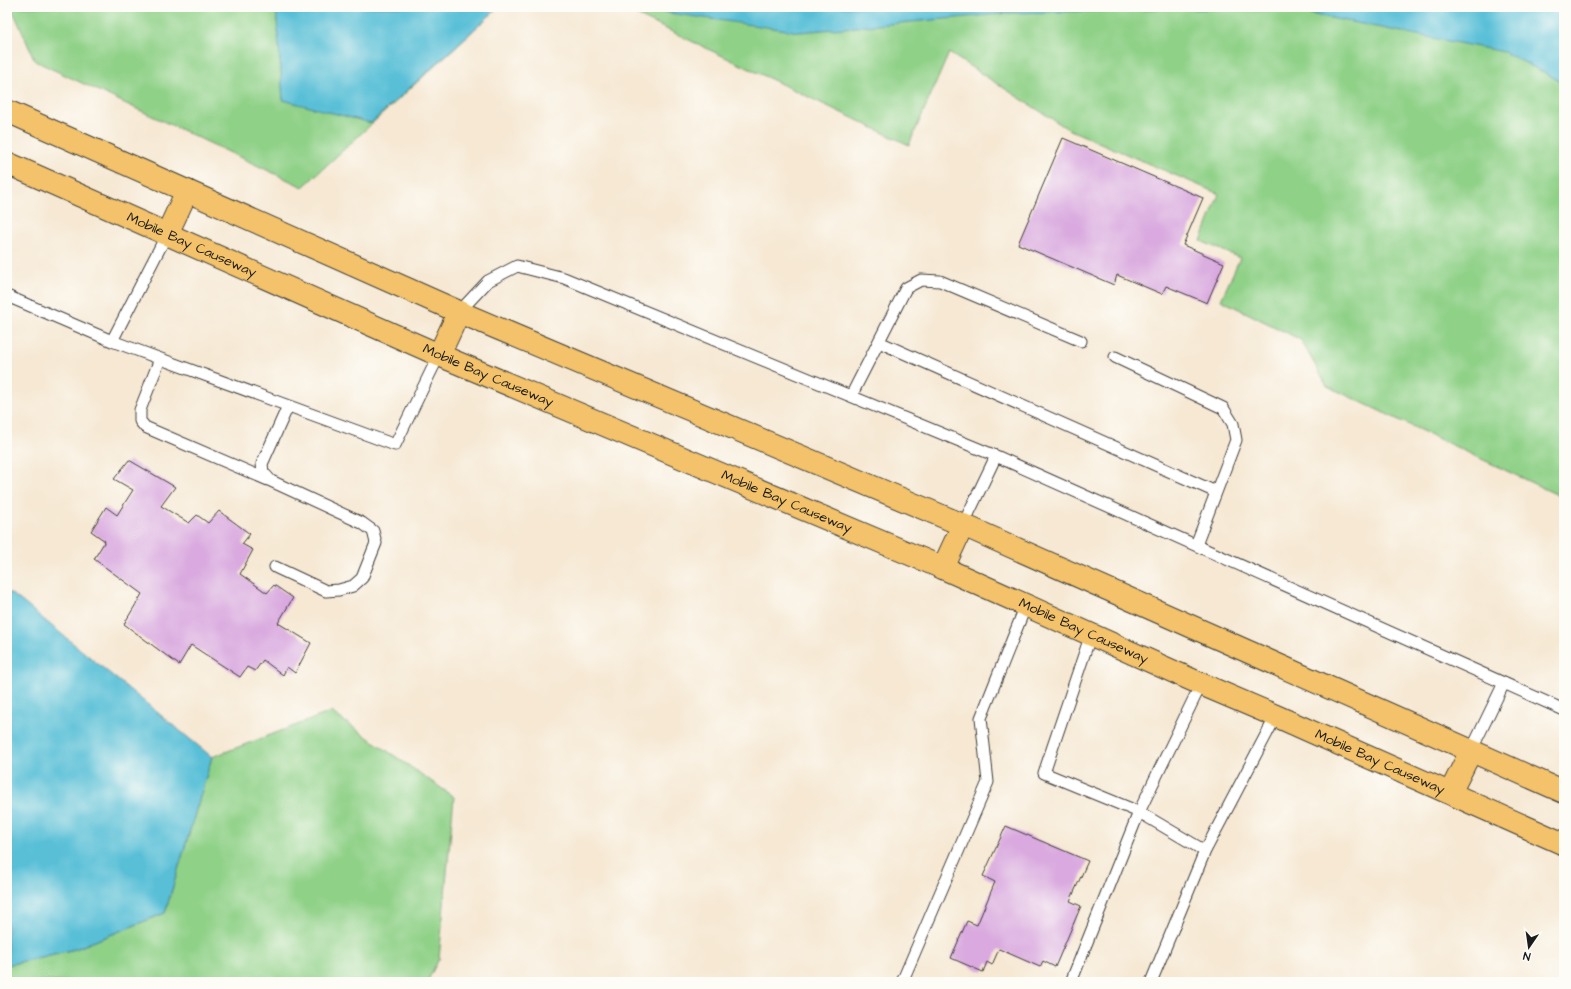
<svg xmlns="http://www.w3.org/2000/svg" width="1571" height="989" viewBox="0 0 1571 989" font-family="'Architects Daughter',sans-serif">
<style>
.green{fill:#90d188;stroke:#567652}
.water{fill:#59bfd7;stroke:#3a6e7a}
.building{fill:#d9a9df}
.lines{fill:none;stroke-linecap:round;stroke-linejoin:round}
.service-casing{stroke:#3d3b37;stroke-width:13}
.primary-casing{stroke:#3d3b37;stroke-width:24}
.service{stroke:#fff;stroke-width:11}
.primary{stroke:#f3c26a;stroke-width:22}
.labels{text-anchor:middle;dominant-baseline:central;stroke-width:3;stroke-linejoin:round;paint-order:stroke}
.street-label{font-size:14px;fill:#1c1c1c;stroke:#fdfcf7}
</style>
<rect width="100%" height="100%" fill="#fdfcf7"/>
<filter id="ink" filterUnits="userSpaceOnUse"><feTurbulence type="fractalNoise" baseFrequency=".025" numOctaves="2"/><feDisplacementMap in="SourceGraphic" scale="8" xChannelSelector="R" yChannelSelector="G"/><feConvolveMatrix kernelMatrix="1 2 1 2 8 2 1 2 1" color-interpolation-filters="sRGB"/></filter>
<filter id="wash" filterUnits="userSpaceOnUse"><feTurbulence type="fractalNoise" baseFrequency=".012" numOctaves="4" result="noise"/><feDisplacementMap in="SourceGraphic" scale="16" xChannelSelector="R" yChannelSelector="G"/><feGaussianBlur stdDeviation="0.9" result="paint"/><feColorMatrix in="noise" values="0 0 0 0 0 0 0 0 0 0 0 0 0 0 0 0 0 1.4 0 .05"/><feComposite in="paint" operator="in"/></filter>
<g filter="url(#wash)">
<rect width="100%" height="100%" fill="#f6e8d3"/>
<path class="green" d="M7,7H499L303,187L35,61L14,13L7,11Z
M620,7H1564V498L1327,386L1301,340L1221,300L1240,258L1201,241L1219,194L1068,129L949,53L909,145Z
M331,712L454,797L439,959L427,982H7V965L75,949L165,913L212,757Z"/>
<path class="water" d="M276,7H499L371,123L283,100Z
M629,7H1564V83L1504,52L1295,11L1181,9L1011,13L800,32Z
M7,591L20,600L212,757L165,913L75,949L7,965Z"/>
<g id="blocks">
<path class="building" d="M1063,138L1203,198L1183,245L1224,263L1207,303L1166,286L1162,294L1117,275L1114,285L1018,244Z
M129,460L175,487L161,506L189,523L197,515L208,523L219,511L250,534L242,544L253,550L240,574L267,593L274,585L293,598L278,623L311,643L295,673L287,667L283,675L263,660L255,671L247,667L240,677L191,645L179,665L124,624L142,594L94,559L105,541L91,531L106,507L117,515L133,490L114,479Z
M1006,826L1088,861L1070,901L1081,906L1055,967L1043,961L1040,967L999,949L992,965L987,962L983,972L951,958L967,921L977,925L995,882L983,876Z"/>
</g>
</g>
<g filter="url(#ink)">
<use href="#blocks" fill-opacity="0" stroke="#3d3b37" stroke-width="1"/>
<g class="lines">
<g class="service-casing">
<path id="service" d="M7,296L112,341L167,234
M459,312L488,281L517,266L564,278L996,456L1564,710
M112,341L395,445L439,355
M879,342L1216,492
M1115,357L1223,408L1233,424L1236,440L1196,545
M160,359L140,410V421L145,427L268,480
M851,396L906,288L921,280L940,281L1081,341
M963,525L996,456
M275,567L326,591L339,590L353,586L362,578L376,543L373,531L362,523L271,481L263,472L262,464L288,406
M1091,634L1044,773L1139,812L1205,851L1276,716
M1471,751L1504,683
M902,982L988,782L981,718L1026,605
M1071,982L1139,812L1201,684
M1151,982L1205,851"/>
</g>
<g class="primary-casing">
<g id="primary">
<path d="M7,111L459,312L963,525L1564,792"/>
<path id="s1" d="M7,163L439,355L943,568L1201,684L1276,716L1564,844"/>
<path d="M167,234L187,191"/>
<path d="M439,355L459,312"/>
<path d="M943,568L963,525"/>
<path d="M1450,793L1471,751"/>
</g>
</g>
<use href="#service" class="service"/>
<use href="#primary" class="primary"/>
</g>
</g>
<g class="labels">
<g class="street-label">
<text stroke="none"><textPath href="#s1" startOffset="202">Mobile Bay Causeway</textPath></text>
<text stroke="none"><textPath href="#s1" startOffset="526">Mobile Bay Causeway</textPath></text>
<text stroke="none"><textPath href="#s1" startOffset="850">Mobile Bay Causeway</textPath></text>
<text stroke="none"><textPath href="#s1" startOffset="1174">Mobile Bay Causeway</textPath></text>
<text stroke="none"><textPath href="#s1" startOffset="1498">Mobile Bay Causeway</textPath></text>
</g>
</g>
<rect width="1571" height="989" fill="none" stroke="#fdfcf7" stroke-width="24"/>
<g transform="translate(1529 947) rotate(193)" stroke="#fdfcf7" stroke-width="3" paint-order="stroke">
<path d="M0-3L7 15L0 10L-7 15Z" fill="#1c1c1c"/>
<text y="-6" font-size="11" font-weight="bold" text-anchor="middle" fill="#1c1c1c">N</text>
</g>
</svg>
